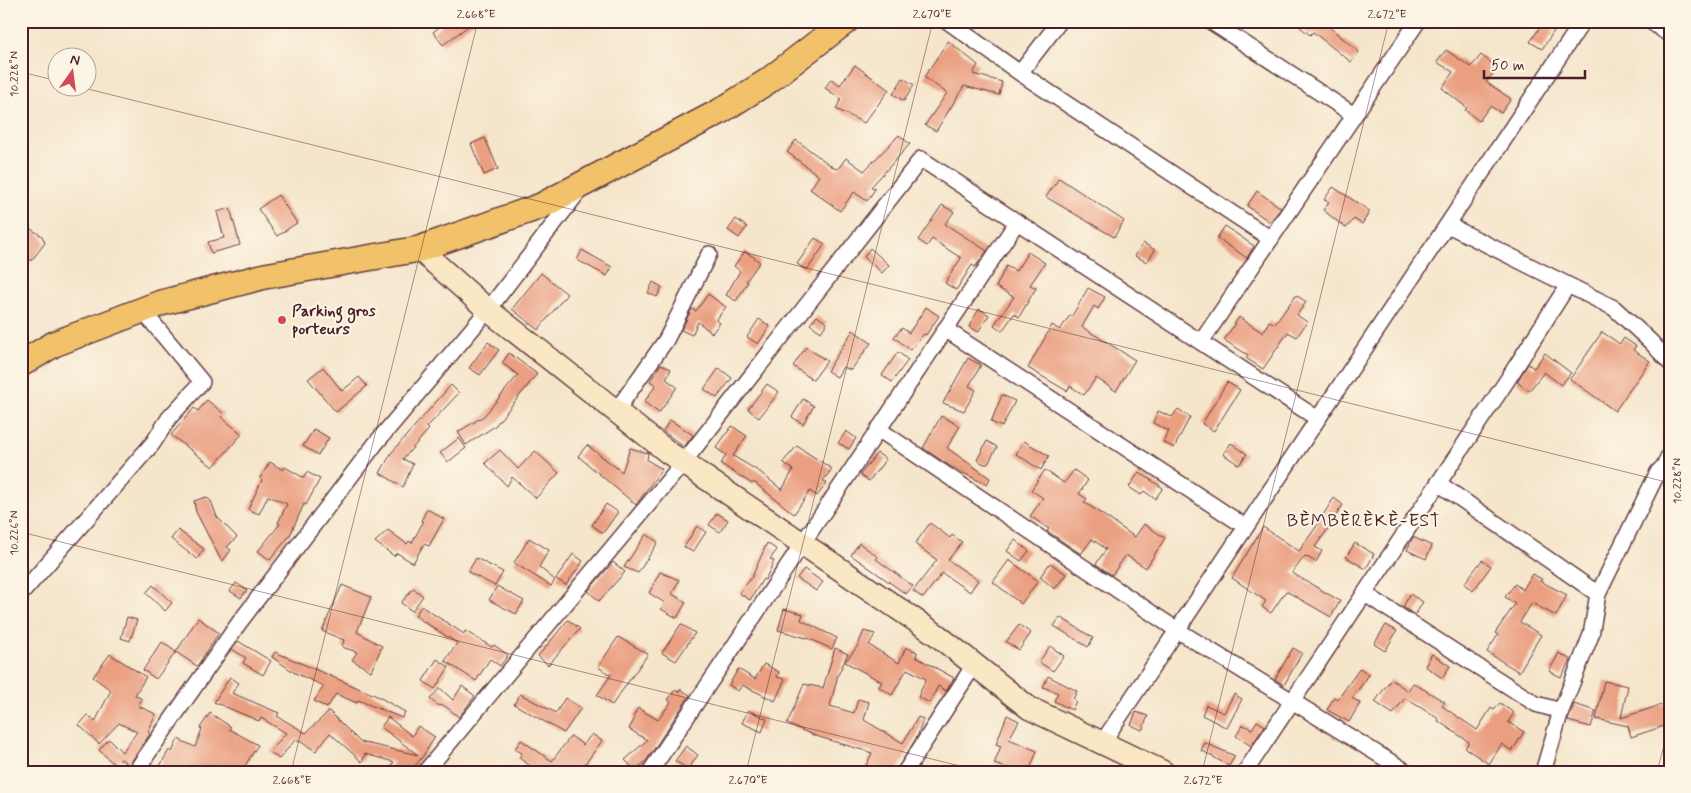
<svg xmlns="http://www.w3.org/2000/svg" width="1691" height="793" viewBox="0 0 1691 793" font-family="Mynerve,sans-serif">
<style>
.building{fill:#ea9f81}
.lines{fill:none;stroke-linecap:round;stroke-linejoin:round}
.street-casing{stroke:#643d43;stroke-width:18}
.secondary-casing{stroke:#643d43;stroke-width:25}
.primary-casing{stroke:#643d43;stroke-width:28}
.street{stroke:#fff;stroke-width:15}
.secondary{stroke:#fae7c3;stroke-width:22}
.primary{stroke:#f2c26a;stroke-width:25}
.ticks{fill:none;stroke:#4a1f2b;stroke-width:1;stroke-opacity:0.45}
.poi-dot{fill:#d1495b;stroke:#fcf5e5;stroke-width:2}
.labels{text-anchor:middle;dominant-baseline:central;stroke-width:4;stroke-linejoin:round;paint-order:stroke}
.poi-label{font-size:16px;font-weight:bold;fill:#4a1f2b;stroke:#fcf5e5;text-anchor:start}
.neighbourhood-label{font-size:18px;letter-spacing:1px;fill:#4a1f2b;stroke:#fcf5e5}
.neatline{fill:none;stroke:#4a1f2b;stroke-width:2}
.ticks-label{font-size:12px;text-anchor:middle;fill:#4a1f2b}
</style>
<rect width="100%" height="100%" fill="#fcf5e5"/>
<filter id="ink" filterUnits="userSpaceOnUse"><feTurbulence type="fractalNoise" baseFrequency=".02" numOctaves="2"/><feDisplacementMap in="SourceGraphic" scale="10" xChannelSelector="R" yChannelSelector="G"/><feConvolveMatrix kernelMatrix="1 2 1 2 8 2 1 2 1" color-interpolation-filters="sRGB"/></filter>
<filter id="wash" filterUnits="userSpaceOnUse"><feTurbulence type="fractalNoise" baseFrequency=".0096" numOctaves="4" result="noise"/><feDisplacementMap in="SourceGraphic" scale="20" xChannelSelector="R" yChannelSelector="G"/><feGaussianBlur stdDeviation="1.12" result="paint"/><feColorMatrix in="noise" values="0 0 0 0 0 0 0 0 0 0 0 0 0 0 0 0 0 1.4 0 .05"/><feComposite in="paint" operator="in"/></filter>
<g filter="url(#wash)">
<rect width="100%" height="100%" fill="#f5e5ca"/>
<g id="blocks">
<path class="building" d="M447,21H475L443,45L433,32Z
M1299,21H1322L1359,52L1351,62L1313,32L1310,35L1300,27L1302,24Z
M1543,23L1554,31L1542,49L1530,42Z
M948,41L978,65L973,74L1002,82L999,95L964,86L936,131L925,125L947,93L924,77Z
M1446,50L1471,67L1481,55L1498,68L1486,82L1511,99L1501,113L1490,106L1479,121L1465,110L1467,108L1442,88L1453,72L1437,62Z
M855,65L889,90L864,123L836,109L841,99L825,88L831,79L840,85Z
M903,78L914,85L904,101L893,94Z
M899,135L910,144L871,187L875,189L867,201L854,192L840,211L810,189L819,176L787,152L796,140L834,168L838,169L846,158L864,171Z
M485,138L498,169L484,175L471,144Z
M1059,178L1124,221L1114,237L1046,197Z
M1333,187L1370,211L1362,224L1354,219L1346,228L1323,210L1329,202L1324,200Z
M1257,191L1281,208L1270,222L1247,206Z
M278,195L297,223L277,236L258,209Z
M942,205L954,212L945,224L987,251L975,267L972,265L956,290L945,283L961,258L932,239L927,246L918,240Z
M230,208L240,245L211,253L208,242L224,238L217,212Z
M736,219L747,227L739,238L728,230Z
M21,223L42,236L45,243L32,260L21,261Z
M1225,226L1254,246L1247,258L1217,238Z
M815,238L825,244L807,270L797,264Z
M1143,243L1155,250L1147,262L1135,256Z
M870,248L889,265L882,273L864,257Z
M582,250L612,267L607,276L577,260Z
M745,251L760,262L746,281L748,282L736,301L726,295L740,271L734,266Z
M1028,252L1045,263L1030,285L1036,288L1019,317L1014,314L1002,331L994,325L1014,297L996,287L1006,266L1016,271Z
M541,273L567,294L538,330L512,309Z
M653,282L662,287L657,297L648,293Z
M1088,288L1105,297L1098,309L1094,306L1082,327L1135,360L1116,391L1096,378L1084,395L1070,386L1067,391L1028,368L1052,325L1060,330L1070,315L1072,316Z
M708,294L726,307L716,320L720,323L712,333L698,322L692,335L681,330L692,309L696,311Z
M1296,295L1306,302L1297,315L1307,322L1297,337L1288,332L1263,369L1246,358L1248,355L1224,340L1239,317L1263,333L1269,321L1275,324Z
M926,307L939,316L926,335L924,334L910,350L894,337L902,328L909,333Z
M979,309L989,315L978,332L969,326Z
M817,316L827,323L821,332L810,324Z
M759,319L770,326L758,344L747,337Z
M853,330L871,343L851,370L843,367L837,377L827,371Z
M1602,332L1620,344L1624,338L1636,346L1633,350L1650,361L1615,411L1570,379Z
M488,342L499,350L480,375L469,368Z
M806,347L827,361L813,380L793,366Z
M898,352L908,360L892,382L882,375Z
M509,353L537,374L495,426L466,445L458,432L484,416L518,375L502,363Z
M1545,353L1571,373L1561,385L1544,372L1529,391L1517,382L1528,364L1534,368Z
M968,358L981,365L969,386L976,390L964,411L943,403Z
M661,364L671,369L666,379L677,387L659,413L644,402L656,385L650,381Z
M323,367L342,391L359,377L367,386L336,412L308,379Z
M719,368L732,378L717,398L704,389Z
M1227,382L1240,390L1214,431L1202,424Z
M767,384L779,392L759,418L748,409Z
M451,385L459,393L427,427L429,429L403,459L413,464L403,487L380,473L392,452Z
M1002,395L1015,401L1002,427L991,422Z
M803,399L814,406L803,424L792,417Z
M207,400L224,414L221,417L242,434L213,467L171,435L194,408L198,411Z
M1178,409L1190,417L1174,448L1163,442L1169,431L1153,423L1158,411L1172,417Z
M941,416L960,426L947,448L990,478L987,485L950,466L923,448Z
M670,420L693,435L684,447L663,431Z
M732,426L747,436L733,456L760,472L782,490L793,470L783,462L797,446L832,469L823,481L827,483L817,496L810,491L794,514L754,482L752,484L721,464L726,455L716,448Z
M314,429L329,438L318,455L303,446Z
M846,431L856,438L849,449L838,443Z
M459,438L466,448L448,462L440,453Z
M987,441L997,447L988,464H984L977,460Z
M1024,441L1049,456L1041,470L1016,454Z
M1231,443L1247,454L1239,465L1223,454Z
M587,445L622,472L630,448L648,453L647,460L662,469L636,505L578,456Z
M500,450L518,469L535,451L559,473L536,498L512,477L507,486L485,463Z
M877,453L886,459L869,481L860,475Z
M270,462L283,470L285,467L304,478L307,472L320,479L306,505L304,504L290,535L270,560L258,551L280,524L278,523L287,504L268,496L259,514L248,509L262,480L260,478Z
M1045,470L1064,483L1074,470L1088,480L1079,494L1087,499L1084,502L1135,537L1144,524L1165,538L1146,568L1126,555L1112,575L1096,564L1106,549L1092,539L1081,554L1047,531L1049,529L1030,516L1043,498L1031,490Z
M1139,472L1163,488L1155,499L1144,491L1141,495L1129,487Z
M206,497L211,501L217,517L237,537L227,547L231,550L222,562L196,512L194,501Z
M1334,498L1343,505L1330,524L1321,518Z
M606,504L618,512L603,533L592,525Z
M427,509L444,519L429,546L424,544L413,563L397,553L394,556L375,542L388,530L407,544L409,541L412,543L423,522L421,521Z
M717,513L728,520L720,532L709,525Z
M1321,520L1330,526L1315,547L1322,551L1316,562L1305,556L1292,573L1340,601L1331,617L1286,591L1271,613L1262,607L1266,601L1232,578L1263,527L1299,551Z
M930,523L950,538L952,535L962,542L948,560L978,580L970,592L942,573L923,598L913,591L937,560L915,544Z
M697,526L706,532L693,552L684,547Z
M178,530L204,549L197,559L171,539Z
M646,534L658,542L638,573L624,567Z
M1413,537L1432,546L1426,559L1407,550Z
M529,538L549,550L539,567L555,580L551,586L514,563Z
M1015,540L1029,551L1021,561L1007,551Z
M767,543L777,550L770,559L774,561L765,580L763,579L750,600L739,593L752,577Z
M859,543L878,557L876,559L913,586L906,594L851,555Z
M1355,543L1374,554L1366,569L1346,557Z
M573,554L583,561L566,585L556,579Z
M476,558L503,572L495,586L468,572Z
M1009,560L1038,581L1021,604L993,582Z
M1482,560L1491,566L1473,591L1464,584Z
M613,562L625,572L599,601L588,591Z
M1050,563L1066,574L1055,589L1040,577Z
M804,569L823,582L816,591L797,578Z
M660,572L679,580L672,594L686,602L677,618L661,609L665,603L649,593Z
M1532,574L1542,579L1540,581L1567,595L1556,616L1532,603L1520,622L1541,635L1519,672L1487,652L1498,635L1495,633L1515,604L1505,597L1515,584L1523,590Z
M236,583L247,590L241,598L230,591Z
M153,585L172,603L165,611L146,593Z
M342,585L371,597L357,632L382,646L371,671L352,660L357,652L342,647L344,640L322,631Z
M497,586L524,601L516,614L489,600Z
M413,588L423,596L412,611L401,603Z
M1410,594L1423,602L1415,615L1403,607Z
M421,606L464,634L465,631L492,647L494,645L508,655L500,666L490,659L476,681L445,661L457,643L415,616Z
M784,609L803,614L801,620L837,638L832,649L810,639L778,630Z
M127,617L137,620L130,641L121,638Z
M1060,617L1093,638L1088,647L1054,626Z
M198,618L219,633L197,666L176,652Z
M568,620L580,629L548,665L538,656Z
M681,624L695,633L676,661L662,653Z
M1019,625L1031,633L1019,650L1006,642Z
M1386,625L1397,631L1385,651L1374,644Z
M864,631L875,634L869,645L899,663L906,647L917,652L916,657L954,678L946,691L938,686L930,703L918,697L926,679L907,669L892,695L879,687L882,682L845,662L857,647Z
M618,637L648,654L612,705L597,695L611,675L598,667Z
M238,641L271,661L263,675L243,663L246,658L232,649Z
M162,642L176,652L156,679L143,670Z
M1050,646L1064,656L1053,671L1039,662Z
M835,648L848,654L838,675L830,706L854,713L858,699L869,702L864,720L903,743L918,717L923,719L918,735L896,772H863L872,753L816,736L787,724L804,684L823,688Z
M1293,648L1302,653L1284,685L1275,679Z
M275,652L379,697L405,712L402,718L358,700L357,703L336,694L327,708L314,701L324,686L295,673L272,657Z
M1559,653L1571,660L1561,677L1549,671Z
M110,654L146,677L135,695L142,699L138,706L156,714L148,732L150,734L129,765L121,759L115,765L99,750L109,739L122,752L137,732L119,723L99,744L79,725L88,715L95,722L111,690L93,677Z
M1432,654L1450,666L1442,678L1425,666Z
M437,659L449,667L435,689L423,681Z
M764,664L779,672L777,677L785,679L775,701L742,685L738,691L729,685L738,669L755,679Z
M1360,668L1369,675L1352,698L1360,703L1349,722L1327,710L1334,697L1338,699Z
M1048,676L1077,691L1073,699L1076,701L1072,710L1054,701L1058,693L1043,687Z
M230,677L239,683L232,693L279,713L277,716L306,733L329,711L360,742L418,755L381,727L388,717L412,736L418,726L435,737L423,756L410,772H387L394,762L365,754L362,762L330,733L316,751L296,739L279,759L270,752L286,733L261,718L259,721L214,702Z
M1391,679L1408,691L1413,683L1445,702L1442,706L1477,730L1491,708L1494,710L1500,703L1514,713L1508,722L1524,732L1512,751L1502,744L1489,764L1465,748L1469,742L1438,721L1439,719L1405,698L1393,714L1375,702Z
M1604,681L1628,686L1621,718L1667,703L1670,724L1631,737L1628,726L1596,719Z
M462,686L475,696L459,717L445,706L437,705L430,699L440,688L453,700Z
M680,689L690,695L646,761L635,770L625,760L647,740L629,729L635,718L633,717L638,708L658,720L671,702L668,700L675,690L678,692Z
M520,694L556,713L565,698L581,708L564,733L514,704Z
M1234,694L1242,699L1227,728L1202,715L1206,705L1224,713Z
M1574,704L1596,711L1591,727L1568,721Z
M748,710L767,719L762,732L742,723Z
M1136,712L1148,716L1142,730L1131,725Z
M210,713L231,727L229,729L258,745L241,772H171L160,766L169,750L172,752L178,739L195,747L202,729L200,728Z
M1007,715L1019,721L1009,739L1037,751L1029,772H1020L994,764L1001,746L996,744Z
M1257,721L1265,726L1251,746L1236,736L1243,725L1252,729Z
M592,734L602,741L579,772H539L519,758L522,753L515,749L521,740L552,761L571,736L583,745Z
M1205,743L1235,756L1229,766L1201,750Z
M686,746L698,755L688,769L675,761Z"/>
</g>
</g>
<g filter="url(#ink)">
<use href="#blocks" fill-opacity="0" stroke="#643d43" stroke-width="1"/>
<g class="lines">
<g class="street-casing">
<path id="street" d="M947,21L1020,73L1271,239
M1210,21L1354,115
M1650,21L1670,35
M1020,73L1060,21
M1448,225L1614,308L1651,342L1670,363
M945,329L1246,527
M1201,342L1418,21
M616,411L666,340L709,254
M878,429L1177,630L1407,772
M1438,483L1598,594
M21,594L153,443L169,418L202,382L142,310
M1365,594L1536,704L1561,711
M1102,743L1583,21
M135,772L239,623L376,443L488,310L579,191
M425,772L683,463L921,159L1318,419
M650,772L1017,222
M905,772L974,665
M1245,772L1506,382L1568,285
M1543,772L1561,711L1591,635L1598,594L1658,472L1664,466L1670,453"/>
</g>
<g class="secondary-casing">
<path id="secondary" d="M419,249L488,310L669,453L937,635L1029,708L1163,772"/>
</g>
<g class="primary-casing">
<path id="primary" d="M21,364L54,344L161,303L265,276L419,249L541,206L719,112L768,81L846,21"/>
</g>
<use href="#street" class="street"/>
<use href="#secondary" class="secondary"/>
<use href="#primary" class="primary"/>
</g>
</g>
<path class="ticks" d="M1662,21L1670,23M21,26L22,21M21,72L58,81M84,88L1670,483M21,532L984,772M291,772L478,21M746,772L933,21M1202,772L1389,21M1657,772L1670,722"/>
<circle class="poi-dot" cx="282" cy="320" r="5"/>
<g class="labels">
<g class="poi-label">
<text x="292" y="311">Parking gros<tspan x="292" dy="18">porteurs</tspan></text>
</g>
<g class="neighbourhood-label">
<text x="1364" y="521">BÈMBÈRÈKÈ-EST</text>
</g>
</g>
<rect width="1691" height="793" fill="none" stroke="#fcf5e5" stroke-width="55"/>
<g transform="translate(72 72) rotate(14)"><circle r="24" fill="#fcf5e5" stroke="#b59f9b"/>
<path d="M0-4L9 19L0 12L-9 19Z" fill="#d1495b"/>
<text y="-8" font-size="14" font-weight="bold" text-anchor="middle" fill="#4a1f2b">N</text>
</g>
<path d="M1484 70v8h101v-8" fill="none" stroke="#4a1f2b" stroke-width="2.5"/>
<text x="1491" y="70" font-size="15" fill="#4a1f2b" stroke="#fcf5e5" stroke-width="4" paint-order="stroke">50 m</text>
<rect x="28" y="28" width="1636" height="738" class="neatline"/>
<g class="ticks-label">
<text x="476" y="18">2.668°E</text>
<text x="932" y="18">2.670°E</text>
<text x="1387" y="18">2.672°E</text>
<text transform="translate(14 74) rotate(-90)" y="4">10.228°N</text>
<text transform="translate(1677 481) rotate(-90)" y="4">10.228°N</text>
<text transform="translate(14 533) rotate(-90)" y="4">10.226°N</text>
<text x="292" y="784">2.668°E</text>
<text x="748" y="784">2.670°E</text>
<text x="1203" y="784">2.672°E</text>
</g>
</svg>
